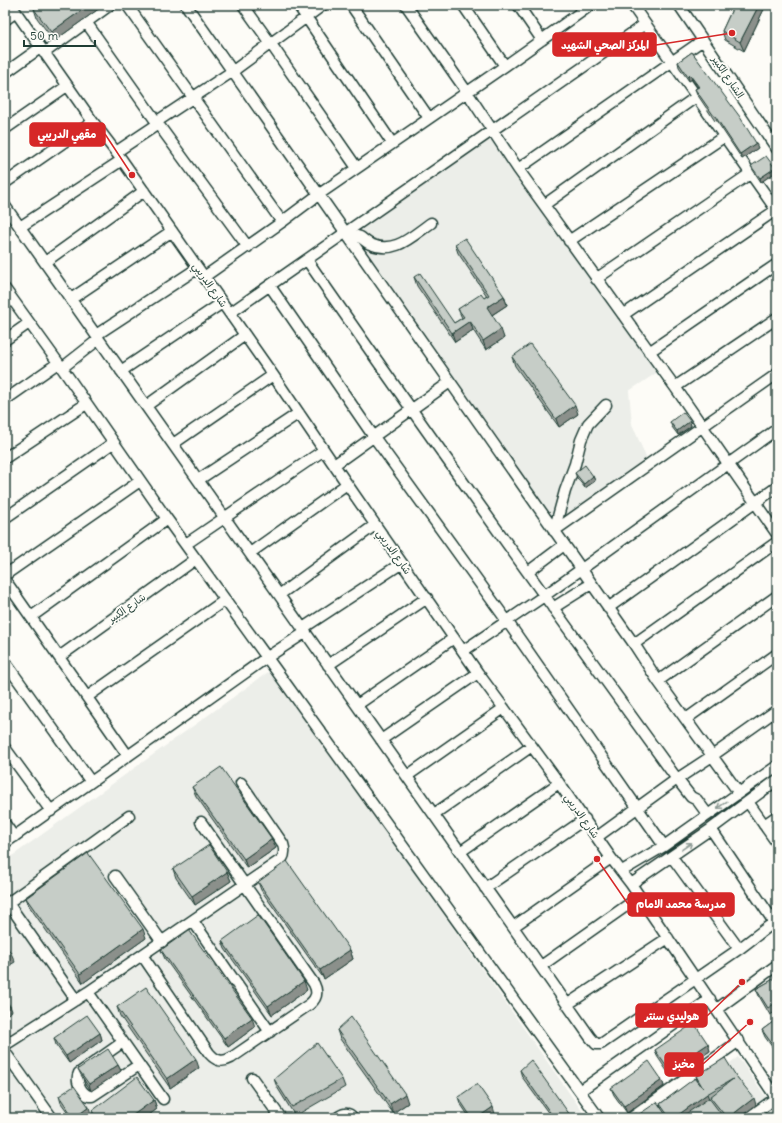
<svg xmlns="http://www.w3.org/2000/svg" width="782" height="1123" viewBox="0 0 782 1123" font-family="Delius,'Playpen Sans Arabic',sans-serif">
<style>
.built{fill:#eceee9}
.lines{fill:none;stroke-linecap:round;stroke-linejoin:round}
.minor-casing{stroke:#1f3d34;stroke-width:13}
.minor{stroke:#fdfcf7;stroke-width:10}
.wall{fill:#aab0ab;stroke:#1f3d34}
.shaded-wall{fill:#8b908b;stroke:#1f3d34}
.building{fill:#c6cdc7;stroke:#1f3d34}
.oneway{stroke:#8e9c96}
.labels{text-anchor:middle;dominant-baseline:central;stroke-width:4;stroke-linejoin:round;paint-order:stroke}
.street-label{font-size:10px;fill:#1f3d34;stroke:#fdfcf7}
.leader{fill:none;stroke:#d62828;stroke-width:1.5}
.callout-dot{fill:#d62828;stroke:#fdfcf7;stroke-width:1.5}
.callout{fill:#d62828;stroke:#d62828;stroke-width:1.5}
.callout-label{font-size:11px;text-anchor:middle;font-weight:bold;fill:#fff}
</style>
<rect width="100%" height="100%" fill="#fdfcf7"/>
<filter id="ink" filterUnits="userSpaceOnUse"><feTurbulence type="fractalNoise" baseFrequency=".025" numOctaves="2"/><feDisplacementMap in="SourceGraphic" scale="8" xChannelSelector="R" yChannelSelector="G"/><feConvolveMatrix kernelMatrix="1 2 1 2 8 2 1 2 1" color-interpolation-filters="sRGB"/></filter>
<g filter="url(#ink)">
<path class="built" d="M491,130L661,370L629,391L632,424L648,462L554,529L345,232Z
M271,670L587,1118H5V861Z
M738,1057L777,1113V1118H653Z"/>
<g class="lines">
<g class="minor-casing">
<path id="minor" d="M11,5L93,122L122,160L273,375L347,484L478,673L559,783L611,858L631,884L777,1099
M127,5L282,222
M186,5L634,644L658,681L739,793
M243,5L271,44L357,168
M298,5L392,143
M351,5L429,118
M406,5L467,92L518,169L675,387L777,534
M463,5L505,66
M518,5L542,40
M632,5L777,211
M679,5L777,149
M5,20L16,12
M86,22L158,124L248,247
M44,53L110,5
M5,73L40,48
M156,122L233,71L323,5
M5,129L67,86
M116,152L158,124
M518,169L703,40
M5,183L93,122
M544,205L696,97
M5,206L513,927L590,1037L596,1044H601L739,949L777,920
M20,227L122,160
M345,232C350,234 355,235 360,237C363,239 366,242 370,244C395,255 412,236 431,223
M569,241L725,136
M307,260C428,435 552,607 677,779L691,797L697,800L708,815
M45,262L144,191
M204,277L282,222L318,195L505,66L591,5
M596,279L751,173
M270,286L374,437L507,621L664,846
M5,289L62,368L167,519L599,1118
M71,299L172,231
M230,313L645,24
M623,315L776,210
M96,335L198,268
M5,340L29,323
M649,352L777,264
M62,368L99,339
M121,371L222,303
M675,387L777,318
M5,400L58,363
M146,406L245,335
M173,444L273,375
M5,458L86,404
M334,465L450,382
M198,480L299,413
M5,518L113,443
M554,531L777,374
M554,531L565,491L575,464L581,440L588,424L606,405
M186,544L324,450
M250,553L347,484
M528,572L564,545
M5,575L140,481
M5,580L128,756
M279,595L375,525
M553,608L591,584
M608,608L777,487
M31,617L167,519
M303,628L402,563
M634,644L777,542
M463,651L544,596L777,429
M59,657L196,559
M5,662L91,782
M328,665L427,598
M658,681L777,596
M87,697L225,600
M357,705L454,638
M686,719L777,654
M381,740L478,673
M5,748L51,811
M407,776L504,708
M748,802L777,843
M434,814L532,746
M5,824L14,837
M764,825L777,816
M711,829L774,922
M597,837L677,779L712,756L777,710
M5,843L266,658L306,632
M460,852L559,783
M672,857L739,949
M622,871L664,846L777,766
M115,876L162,942
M631,884L711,829L777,780
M485,888L585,819
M8,903L76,1000
M5,905L129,816
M193,921L270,1032
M513,927L611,858
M142,955L209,1053C216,1061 222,1063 231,1058L310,1004C317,998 318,992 314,984L201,822
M541,966L639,897
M88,992L163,1099
M568,1004L668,938
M717,1009L777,965
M123,1042L79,1073C75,1081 81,1093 89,1096H92L139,1065
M5,1045L88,992L282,859C285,854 285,850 283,844L241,783
M5,1052L52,1118
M252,1078L281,1118
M580,1091L710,999
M337,1118C342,1114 348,1111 353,1118
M631,1118L739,1041
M748,1118L776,1098"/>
</g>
<use href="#minor" class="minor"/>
</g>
<path class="wall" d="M40,5H104L54,41L37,18L34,9Z
M721,5H729L728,9Z
M734,5H766L744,51L725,40L722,31Z
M692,52L758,148L742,159L716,120L715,121L697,94L695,89L698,87L692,79L689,81L679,67L678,62Z
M751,166L775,168L776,172L761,182L753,170Z
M455,244L504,296L507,305L492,315L504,338L486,350L473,330L455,342L417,286L414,277L454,323L462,318L458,309L484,298L487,296L458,253Z
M512,357L578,414L559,427L515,366Z
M690,421L691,426L678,435L672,427L670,422Z
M575,473L593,476L595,481L585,488L577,478Z
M192,787L272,839L276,848L247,868L196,796Z
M173,869L227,872L231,881L195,905L176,878Z
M258,882L350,950L353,959L324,979L261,890Z
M26,898L146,938L83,983L29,906Z
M222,941L307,990L272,1015L225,949Z
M161,950L255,1027L228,1047L165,959Z
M777,977V1011L770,1015L759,996L756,989Z
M117,1007L199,1068L170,1088L120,1016Z
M777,1019L775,1051L765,1037L762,1030Z
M337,1030L408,1103L393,1113L340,1039Z
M100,1033L102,1040L69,1063L56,1045L54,1038Z
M708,1044L710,1051L671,1077L657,1056L655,1050Z
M118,1065L121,1071L91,1091L81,1075L78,1069Z
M520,1070L570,1115L571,1118H552L522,1077Z
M696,1076H736L756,1105L739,1118H628L661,1109L660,1104L698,1082Z
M274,1079H342L345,1087L295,1116L277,1087Z
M662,1080L664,1086L627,1113L614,1095L611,1088Z
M59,1096L91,1114L85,1118H72L61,1103Z
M458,1097L495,1114L489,1118H470L460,1103Z
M154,1100L157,1109L145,1118H95L92,1111Z"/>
<path class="shaded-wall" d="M89,5H104L54,41L51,32Z
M759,5H766L744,51L740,42Z
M690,75L692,79L689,81L688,77Z
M756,143L758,148L742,159L740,154Z
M775,168L776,172L761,182L760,178Z
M504,296L507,305L490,316L487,307Z
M470,321L473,330L455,342L452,333Z
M501,329L504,338L486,350L483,341Z
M575,405L578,414L559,427L556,419Z
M690,421L691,426L678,435L677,431Z
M593,476L595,481L585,488L584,484Z
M272,839L276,848L247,868L244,859Z
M227,872L231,881L195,905L192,896Z
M143,929L146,938L83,983L80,974Z
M350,950L353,959L324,979L320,970Z
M11,953L15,962L5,968V958Z
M304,981L307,990L272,1015L268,1006Z
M10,1006L12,1011L5,1016V1010Z
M252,1018L255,1027L228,1047L224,1038Z
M100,1033L102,1040L69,1063L66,1056Z
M777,1042V1050L775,1051L773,1045Z
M708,1044L710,1051L671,1077L669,1070Z
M196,1059L199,1068L170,1088L167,1079Z
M118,1065L121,1071L91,1091L89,1084Z
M662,1080L664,1086L627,1113L624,1106Z
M405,1094L408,1103L393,1113L390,1104Z
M707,1094L710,1101L686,1118H674Z
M754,1098L756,1105L739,1118H728Z
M154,1100L157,1109L145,1118H129Z
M89,1107L91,1114L85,1118H74Z
M493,1107L495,1114L489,1118H477Z
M570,1115L571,1118H566Z"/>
<path class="building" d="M40,5H89L51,32L34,9Z
M734,5H759L740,42L722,31Z
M692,52L740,117L756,143L740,154L715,116H714L695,89L699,87L690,75L688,77L678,62Z
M766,156L775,168L760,178L751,166Z
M465,238L504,296L487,307L501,329L483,341L470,321L452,333L414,277L420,273L454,323L464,317L458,309L481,294L484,298L489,295L455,244Z
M530,344L575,405L556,419L512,357Z
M683,412L690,421L677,431L670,422Z
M585,465L593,476L584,484L575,473Z
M221,767L272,839L244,859L192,787Z
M209,845L227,872L192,896L173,869Z
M88,853L143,929L80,974L26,898Z
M287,861L350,950L320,970L258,882Z
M258,915L304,981L268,1006L222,941Z
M189,930L252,1018L224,1038L161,950Z
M5,944L11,953L5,958Z
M777,977V1002L768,1008L756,989Z
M146,987L196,1059L167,1079L117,1007Z
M5,999L10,1006L5,1010Z
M87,1015L100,1033L66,1056L54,1038Z
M351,1017L405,1094L390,1104L337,1030Z
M777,1019V1042L773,1045L762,1030Z
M694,1023L708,1044L669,1070L655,1050Z
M317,1043L342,1079L292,1107L274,1079Z
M108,1049L118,1065L89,1084L78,1069Z
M725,1058L736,1076L754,1098L728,1118H727L710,1097L733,1079L707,1094L674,1118H670L660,1104L695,1078L703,1088L696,1076Z
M531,1060L570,1115L566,1118H554L520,1070Z
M649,1061L662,1080L624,1106L611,1088Z
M137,1077L154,1100L129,1118H97L92,1111Z
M477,1084L493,1107L477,1118H472L458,1097Z
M74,1086L89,1107L74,1118L59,1096Z
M709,1098L724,1118H680Z
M657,1102L668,1118H628L636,1113L638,1115Z
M764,1111L768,1118H755Z"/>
<defs><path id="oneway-shaft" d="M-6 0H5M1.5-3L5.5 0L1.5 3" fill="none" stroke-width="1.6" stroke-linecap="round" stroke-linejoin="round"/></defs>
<g class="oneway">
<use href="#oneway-shaft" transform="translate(722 805) rotate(144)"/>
<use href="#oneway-shaft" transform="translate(687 846) rotate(-35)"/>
</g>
</g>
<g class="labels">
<g class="street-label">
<text transform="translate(728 77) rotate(56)">الشارع الكبير</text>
<text transform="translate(210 285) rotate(55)">شارع الدريبي</text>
<text transform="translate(394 552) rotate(55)">شارع الدريبي</text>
<text transform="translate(127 608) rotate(-35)">شارع الكبير</text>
<text transform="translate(582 816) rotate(55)">شارع الدريبي</text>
</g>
</g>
<path class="leader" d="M732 33L656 45M132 175L105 134M597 859L628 904M742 982L707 1016M750 1022L703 1064"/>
<g class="callout-dot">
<circle cx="732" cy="33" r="4"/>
<circle cx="132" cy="175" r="4"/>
<circle cx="597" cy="859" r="4"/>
<circle cx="742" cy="982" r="4"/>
<circle cx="750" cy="1022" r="4"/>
</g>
<g class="callout">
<rect x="553" y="33" width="103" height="23" rx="4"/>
<rect x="30" y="123" width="75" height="23" rx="4"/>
<rect x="628" y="893" width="106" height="23" rx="4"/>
<rect x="636" y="1004" width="71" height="23" rx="4"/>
<rect x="665" y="1053" width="38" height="23" rx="4"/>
</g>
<g class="callout-label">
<text x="605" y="49">المركز الصحي الشهيد</text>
<text x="67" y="138">مقهي الدريبي</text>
<text x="681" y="908">مدرسة محمد الامام</text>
<text x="672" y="1020">هوليدي سنتر</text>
<text x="684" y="1068">مخبز</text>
</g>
<rect width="782" height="1123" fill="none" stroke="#fdfcf7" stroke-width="20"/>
<rect x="10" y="10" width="762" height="1103" fill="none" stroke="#1f3d34" stroke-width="1.5" filter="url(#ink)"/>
<path d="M24 40v6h71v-6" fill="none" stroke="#1f3d34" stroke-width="2"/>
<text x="30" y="40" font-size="12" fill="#1f3d34" stroke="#fdfcf7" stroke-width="3" paint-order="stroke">50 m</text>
</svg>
